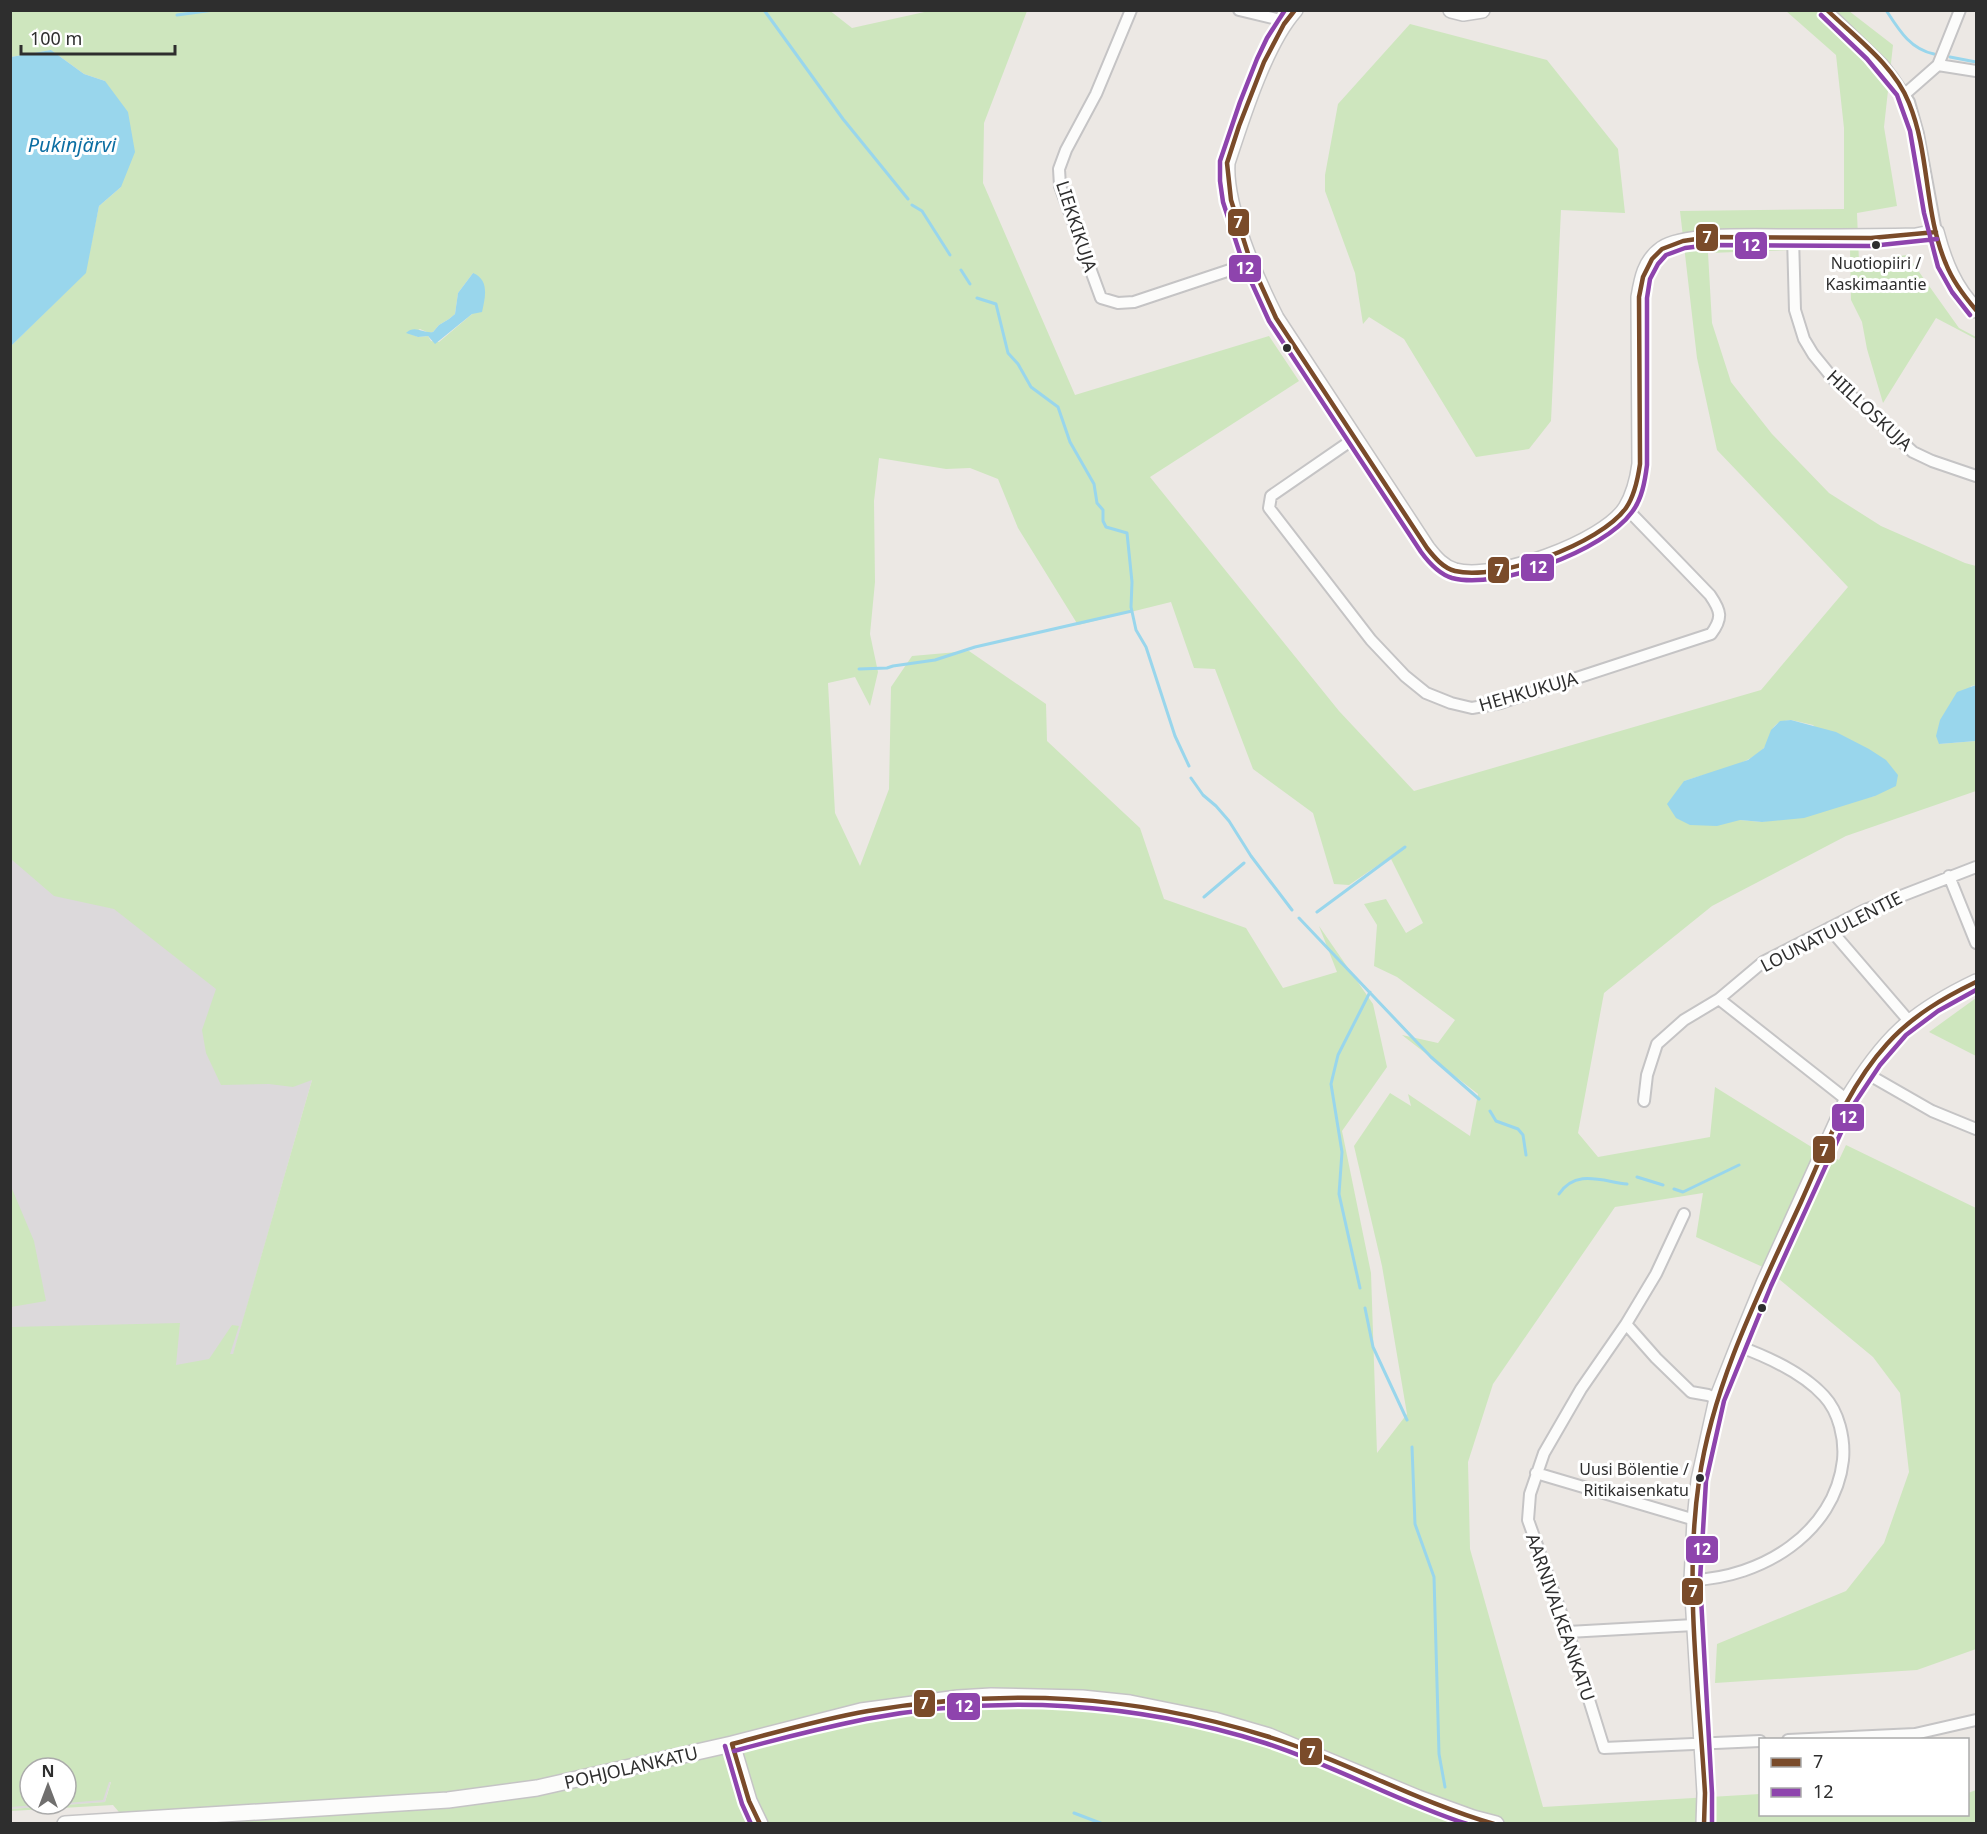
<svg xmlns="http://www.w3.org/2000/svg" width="1987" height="1834" viewBox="0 0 1987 1834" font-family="'Noto Sans',sans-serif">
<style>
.industrial{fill:#dcd9db;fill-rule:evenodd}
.green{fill:#cee6be;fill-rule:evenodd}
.water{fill:#99d6ec}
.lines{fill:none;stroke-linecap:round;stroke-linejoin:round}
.stream{stroke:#99d6ec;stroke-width:3}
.street-casing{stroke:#c5c4c5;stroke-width:14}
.secondary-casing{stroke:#c5c4c5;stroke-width:18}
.street{stroke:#fcfcfb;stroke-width:10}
.secondary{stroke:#fcfcfb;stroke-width:15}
.bus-1-casing{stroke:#fff;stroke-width:9}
.bus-2-casing{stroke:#fff;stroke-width:9}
.bus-1{stroke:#7a4b2a;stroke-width:4.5}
.bus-2{stroke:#8e44ad;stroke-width:4.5}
.bus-dot{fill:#2e2e2e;stroke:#fff;stroke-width:2}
.labels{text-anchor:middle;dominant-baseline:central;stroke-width:6;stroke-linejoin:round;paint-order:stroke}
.bus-label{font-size:16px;fill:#2e2e2e;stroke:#fff}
.street-label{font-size:18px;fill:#2e2e2e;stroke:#fff}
.water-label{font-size:20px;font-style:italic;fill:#0d6fa3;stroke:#fff}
.line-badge{stroke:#fff;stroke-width:2}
.badge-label{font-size:16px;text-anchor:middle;font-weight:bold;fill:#fff}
</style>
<rect width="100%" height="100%" fill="#ece8e4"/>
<path class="industrial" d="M10,821L320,1052L105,1802L11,1809ZM30,1768H66V1804H30Z"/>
<path class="green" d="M829,10L852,28L929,11H1027L984,123L983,183L1075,395L1269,336L1299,381L1150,477L1339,711L1414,791L1761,690L1848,587L1717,450L1697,358L1680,211L1844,209V128L1836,55L1786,11H1849L1893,45L1884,127L1897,206L1857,213L1859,262L1907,255L1959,328L1976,337V339L1936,318L1883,403L1867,349L1862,322L1851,300L1850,248L1708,253L1712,323L1731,382L1772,434L1829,493L1881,526L1965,563L1976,566V685L1971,686L1939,744L1976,741V791L1846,836L1712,906L1604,993L1578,1133L1598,1157L1710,1137L1715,1087L1818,1151L1839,1160L1846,1145L1976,1208V1649L1917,1670L1715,1683L1717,1644L1846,1591L1884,1543L1909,1472L1900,1393L1873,1357L1774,1275L1765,1268L1696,1237L1703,1193L1615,1207L1493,1384L1468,1462L1470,1549L1543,1807L1760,1794V1814H1968V1793L1976,1790V1823L129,1824L113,1805L11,1811V1809L105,1802L111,1782H109L103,1800L66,1803V1768H30V1804H47L11,1807V1327L180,1323L176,1365L209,1359L232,1325L239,1326L230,1354H233L312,1080L293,1087L269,1084L221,1085L206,1053L202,1030L216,989L114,909L54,896L11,859V346L85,273L99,206L121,187L105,81L84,74L51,50L11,57V11ZM473,273L472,314L439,342L431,341L428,336L418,337L411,334L420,329L429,333L433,332L439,325L449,319L455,314L458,293ZM879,458L946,469L970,468L998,479L1018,528L1078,625L1171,602L1194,668L1215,669L1253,769L1313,813L1334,884L1349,885L1390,857L1423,923L1406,933L1386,899L1364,904L1377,925L1374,966L1397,977L1455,1020L1438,1043L1402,1035L1478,1094L1470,1136L1408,1094L1411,1106L1390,1093L1354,1146L1382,1266L1407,1414L1377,1453L1371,1273L1342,1131L1387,1067L1373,1004L1319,926L1337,972L1283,988L1246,928L1164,899L1140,828L1047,741L1046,704L969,651L912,656L891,687L889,789L860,866L835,813L828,683L855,677L870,706L878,672L870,634L875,582L874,501ZM1791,720L1813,725L1875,796L1762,822L1740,820L1684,781C1707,773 1744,767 1762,750C1775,737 1765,722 1791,720Z
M1410,24L1547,60L1618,149L1625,213L1561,210L1551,421L1529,449L1476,457L1404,339L1369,317L1363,324L1355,273L1325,191V175L1338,104Z
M1976,998V1056L1929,1032Z
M10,1184L34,1241L46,1301L11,1307Z"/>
<path class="water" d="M51,50L84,74L105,81L128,112L135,152L121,187L99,206L86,273L11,346V57Z
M473,273C490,280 485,298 482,312L472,314L435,344L428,336L418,337L406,333C415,324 423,334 433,332L439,325L449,319L455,314L458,293Z
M1976,685V741L1939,744L1936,736L1940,720L1957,692Z
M1791,720L1836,732L1869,749L1886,760L1898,775L1896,786L1875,796L1804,818L1762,822L1740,820L1717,826L1690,825L1676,818L1667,804L1684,781L1748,760L1764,748L1771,730L1780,721Z"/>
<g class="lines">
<path class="stream" d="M764,10L843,119L908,199
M1886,10C1899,30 1910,49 1934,54
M177,15L214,10
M1950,57L1976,62
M912,205L922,211L950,255
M961,270L970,284
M977,298L996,304L1008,353L1018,364L1031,387L1058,407L1070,442L1094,484L1097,503L1103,510V521L1106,527L1127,533L1132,582L1131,607L1136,630L1146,647L1175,736L1189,766
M859,669L887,668L893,666L935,660L975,647L1132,611
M1191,778L1203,795L1216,806L1229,821L1251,856L1292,910
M1204,897L1244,863
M1317,912L1405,847
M1299,918L1431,1057L1479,1099
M1490,1111L1496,1121L1518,1129L1523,1135L1526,1155
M1637,1177L1663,1185
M1674,1189L1683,1192L1739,1165
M1559,1194C1576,1169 1601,1181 1627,1184
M1360,1288L1339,1194L1342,1152L1331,1084L1338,1055L1370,992
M1365,1308L1373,1347L1407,1420
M1412,1447L1415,1524L1434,1577L1439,1754L1445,1787
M1074,1813L1103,1824"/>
<g class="street-casing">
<path id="street" d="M1131,10L1096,94L1066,150L1059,169L1060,186L1101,298L1118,303L1134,302L1251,263
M1239,10L1285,21
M1826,10L1882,64L1892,77L1909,102L1918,134L1936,232
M1938,65L1976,71
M1905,94L1938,65L1960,10
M1793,237L1795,310L1804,339L1813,354L1835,381L1913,452L1932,461L1976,476
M1355,438L1271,496L1269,508L1371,640L1405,676L1426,693L1451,703L1472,708L1500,703L1711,634C1723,618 1721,611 1710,595L1626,508
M1949,876L1976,943
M1829,928L1909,1021
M1719,999L1847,1100
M1864,1072L1932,1111L1976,1129
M1644,1101L1647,1075L1657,1044L1684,1020L1719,999L1763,962L1865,910L1976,867
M1684,1214L1656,1274L1626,1324L1581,1389L1544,1453L1530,1494L1528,1520L1568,1632L1604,1748L1760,1741
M1626,1324L1656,1358L1691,1392L1708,1395L1717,1399
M1536,1473L1695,1520
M1692,1580C1761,1578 1835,1533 1843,1460C1845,1439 1839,1412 1824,1396C1802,1372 1768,1357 1738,1346
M1568,1632L1694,1625
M1788,1740L1915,1734L1976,1720"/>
</g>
<g class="secondary-casing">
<path id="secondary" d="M1295,10C1265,43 1241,120 1227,163C1224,206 1256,279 1276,318L1427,548C1435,558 1442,567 1455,571C1495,582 1604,543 1626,508C1634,495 1638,479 1640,464L1639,297C1642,279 1645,261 1662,249C1687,232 1773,238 1806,237C1843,237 1879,237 1916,236L1936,232C1944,262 1954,288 1976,310
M1451,10L1463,13L1482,10
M732,1744L749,1801L760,1824
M65,1824L448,1800L537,1788L732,1744L861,1711L958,1698L991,1696L1082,1698L1130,1703L1214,1720L1269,1736L1418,1798L1473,1818L1496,1824
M1704,1824L1705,1793L1692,1580L1695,1520L1699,1480L1717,1399L1738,1346L1764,1283L1847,1100C1884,1039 1911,1013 1976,982"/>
</g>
<use href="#street" class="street"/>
<use href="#secondary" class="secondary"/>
<g class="bus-1-casing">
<path id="bus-1" d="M1295,10L1284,24L1264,62L1239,126L1227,163L1231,200L1251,263L1276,318L1427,548C1434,557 1443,568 1455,571C1499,581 1600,544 1626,508C1635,495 1638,478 1640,464L1639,297L1643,277L1652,259L1662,249L1683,241L1710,237L1871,238L1936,232
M1827,10C1855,37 1894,65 1909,103C1930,154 1924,213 1946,264C1953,282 1964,296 1976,310
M732,1744C777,1732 822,1719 868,1711C1007,1688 1131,1694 1266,1736C1344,1760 1415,1801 1494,1824
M732,1744L749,1801L760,1824
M1704,1824L1705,1793C1699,1691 1684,1583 1699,1481C1713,1383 1760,1291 1801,1202C1826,1147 1846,1089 1887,1044C1912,1016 1943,998 1976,982"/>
</g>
<g class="bus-2-casing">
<path id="bus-2" d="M1285,10L1267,38L1257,59L1240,102L1220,161V181L1223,202L1244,266L1269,321L1421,552C1429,563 1439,574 1452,578C1498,590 1604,551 1632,512C1642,499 1645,481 1647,465V298L1650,279L1658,264L1666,255L1685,248L1710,245L1871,246L1937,239
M1821,15L1867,59L1897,95L1910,131L1924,213L1938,267L1952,292L1970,315
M725,1746L742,1804L751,1824
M734,1751C778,1739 822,1728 866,1719C999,1694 1136,1702 1265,1743C1334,1765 1398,1802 1467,1824
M1712,1824V1793L1700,1580L1706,1481L1724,1401L1771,1286L1854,1104L1880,1065L1906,1035L1938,1011L1976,990"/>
</g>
<use href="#bus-1" class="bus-1"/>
<use href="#bus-2" class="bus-2"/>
</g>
<g class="bus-dot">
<circle cx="1876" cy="245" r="5"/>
<circle cx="1287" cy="348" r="5"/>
<circle cx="1762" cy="1308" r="5"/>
<circle cx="1700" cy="1478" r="5"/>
</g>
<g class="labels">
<g class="bus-label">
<text x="1876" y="263">Nuotiopiiri /<tspan x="1876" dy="21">Kaskimaantie</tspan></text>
<text x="1689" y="1469" text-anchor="end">Uusi Bölentie /<tspan x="1689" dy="21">Ritikaisenkatu</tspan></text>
</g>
<g class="street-label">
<text transform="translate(1077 226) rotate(72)">LIEKKIKUJA</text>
<text transform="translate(1870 410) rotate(43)">HIILLOSKUJA</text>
<text transform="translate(1528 691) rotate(-16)">HEHKUKUJA</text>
<text transform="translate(1831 931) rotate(-27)">LOUNATUULENTIE</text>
<text transform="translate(1561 1617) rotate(71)">AARNIVALKEANKATU</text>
<text transform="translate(631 1767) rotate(-13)">POHJOLANKATU</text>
</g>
<g class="water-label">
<text x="72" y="144">Pukinjärvi</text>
</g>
</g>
<g class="line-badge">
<rect x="1227" y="208" width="23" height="29" rx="6" fill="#7a4b2a"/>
<rect x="1695" y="223" width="24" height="29" rx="6" fill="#7a4b2a"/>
<rect x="1734" y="231" width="34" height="29" rx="6" fill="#8e44ad"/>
<rect x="1228" y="254" width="34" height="29" rx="6" fill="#8e44ad"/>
<rect x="1520" y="553" width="35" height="29" rx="6" fill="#8e44ad"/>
<rect x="1487" y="556" width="23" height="28" rx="6" fill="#7a4b2a"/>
<rect x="1831" y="1103" width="34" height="29" rx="6" fill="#8e44ad"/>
<rect x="1812" y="1135" width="24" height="29" rx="6" fill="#7a4b2a"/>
<rect x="1685" y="1535" width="34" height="29" rx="6" fill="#8e44ad"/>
<rect x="1681" y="1577" width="23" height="29" rx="6" fill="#7a4b2a"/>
<rect x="913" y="1689" width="23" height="29" rx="6" fill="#7a4b2a"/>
<rect x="946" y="1692" width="35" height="29" rx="6" fill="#8e44ad"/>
<rect x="1299" y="1737" width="24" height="29" rx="6" fill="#7a4b2a"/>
</g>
<g class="badge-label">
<text x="1238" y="228">7</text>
<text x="1707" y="243">7</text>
<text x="1751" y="251">12</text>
<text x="1245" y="274">12</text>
<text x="1538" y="573">12</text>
<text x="1499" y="576">7</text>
<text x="1848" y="1123">12</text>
<text x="1824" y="1156">7</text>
<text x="1702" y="1555">12</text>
<text x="1693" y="1597">7</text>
<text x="924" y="1709">7</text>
<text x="964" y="1712">12</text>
<text x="1311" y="1758">7</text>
</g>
<rect width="1987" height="1834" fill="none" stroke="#2e2e2e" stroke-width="24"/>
<rect x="1759" y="1738" width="210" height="78" fill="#ffffff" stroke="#ababab" stroke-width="1.5"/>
<rect x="1771" y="1758" width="30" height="9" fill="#7a4b2a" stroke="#ababab" stroke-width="1.5"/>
<text x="1813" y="1768" font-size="18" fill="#2e2e2e">7</text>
<rect x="1771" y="1788" width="30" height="9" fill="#8e44ad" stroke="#ababab" stroke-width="1.5"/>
<text x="1813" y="1798" font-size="18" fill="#2e2e2e">12</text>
<g transform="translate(48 1786)"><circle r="28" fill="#ffffff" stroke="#ababab" stroke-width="1.5"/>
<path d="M0-4.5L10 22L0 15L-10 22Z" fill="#706f6e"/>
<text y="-9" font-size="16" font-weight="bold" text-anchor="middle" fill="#2e2e2e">N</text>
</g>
<path d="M21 45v9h154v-9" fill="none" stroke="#2e2e2e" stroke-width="3"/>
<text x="30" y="45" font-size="18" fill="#2e2e2e" stroke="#ffffff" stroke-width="4.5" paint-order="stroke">100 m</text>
</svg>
